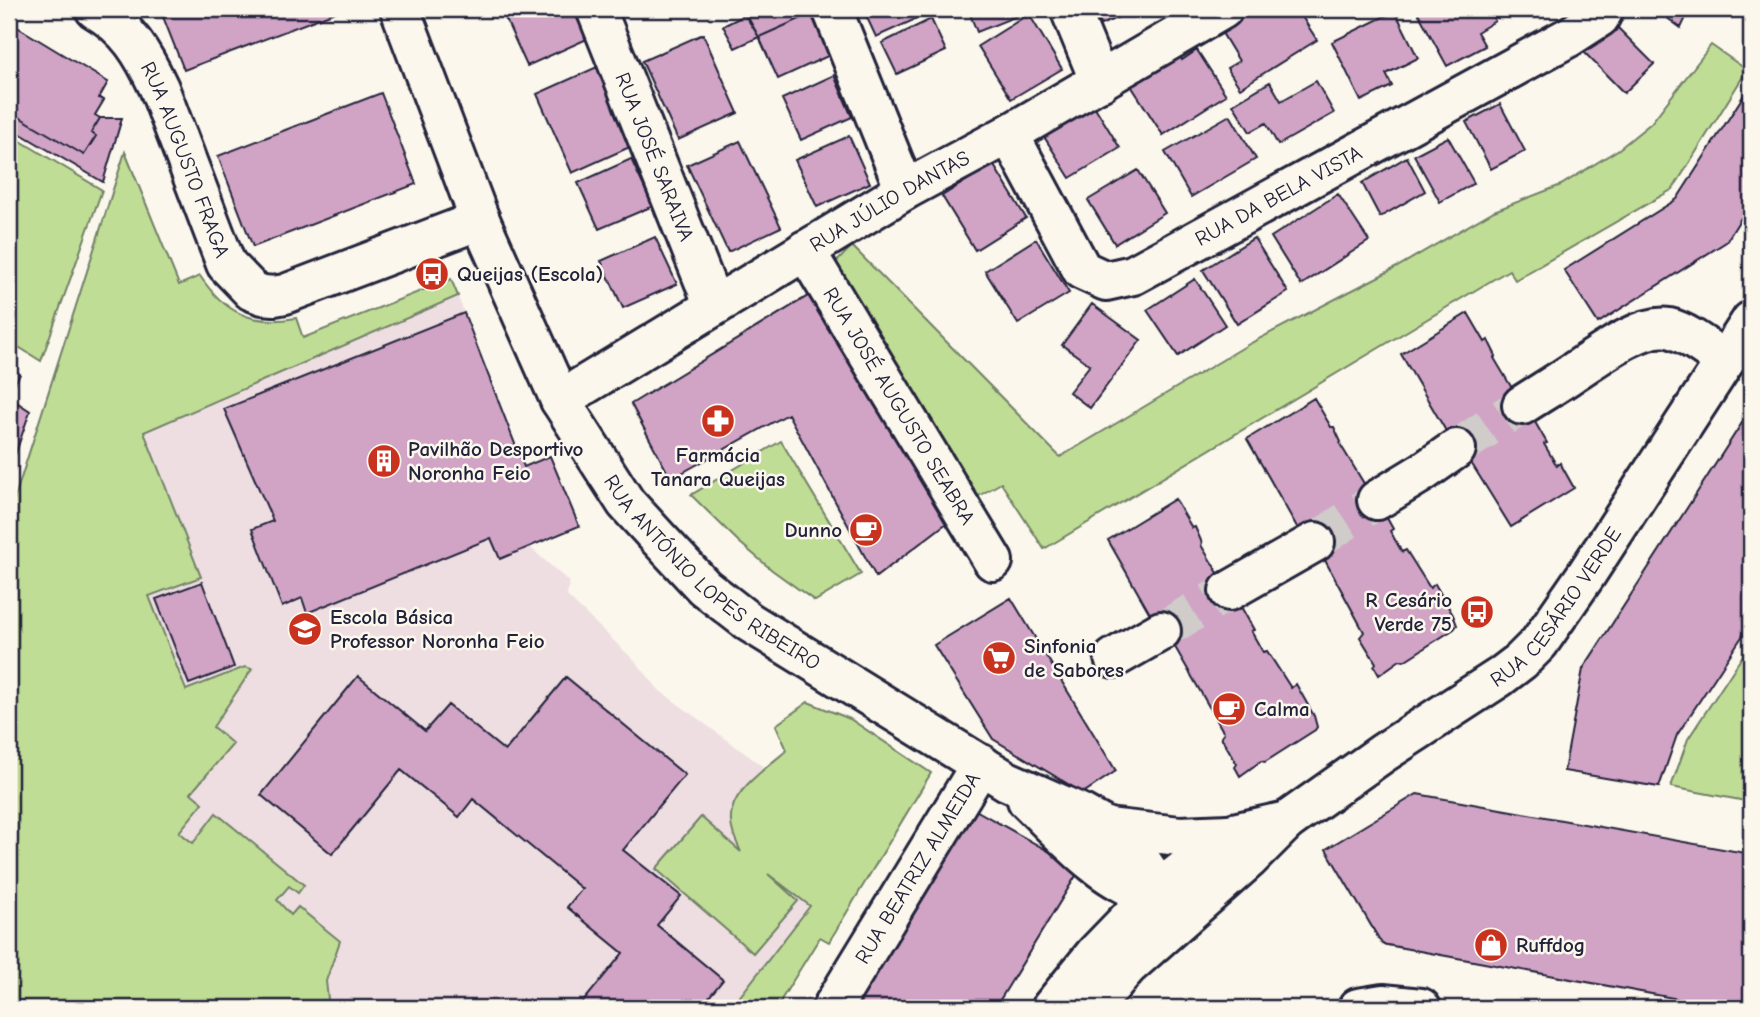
<svg xmlns="http://www.w3.org/2000/svg" width="1760" height="1017" viewBox="0 0 1760 1017" font-family="'Comic Neue',sans-serif">
<style>
.built{fill:#eedee1}
.green{fill:#c0dd95;stroke:#718068;stroke-width:2}
.building{fill:#d1a4c6;stroke:#22223b;stroke-width:2}
.lines{fill:none;stroke-linecap:round;stroke-linejoin:round}
.minor-tunnel{stroke:#d0ccc9;stroke-width:38;stroke-dasharray:38 19;stroke-linecap:butt}
.minor-casing{stroke:#22223b;stroke-width:44}
.minor{stroke:#fbf7ec;stroke-width:38}
.labels{text-anchor:middle;dominant-baseline:central;stroke-width:5;stroke-linejoin:round;paint-order:stroke}
.street-label{font-size:21px;fill:#22223b;stroke:#fbf7ec}
.poi-label{font-size:21px;font-weight:bold;fill:#22223b;stroke:#fbf7ec;text-anchor:start}
</style>
<rect width="100%" height="100%" fill="#fbf7ec"/>
<filter id="ink" filterUnits="userSpaceOnUse"><feTurbulence type="fractalNoise" baseFrequency=".0143" numOctaves="2"/><feDisplacementMap in="SourceGraphic" scale="14" xChannelSelector="R" yChannelSelector="G"/><feConvolveMatrix kernelMatrix="1 2 1 2 8 2 1 2 1" color-interpolation-filters="sRGB"/></filter>
<g filter="url(#ink)">
<path class="built" d="M451,279L524,467L550,456L579,526L530,547L569,582L567,596L637,663L659,690L765,768L787,750L776,725L808,702L850,719L920,766L763,1008H161L9,516L30,447Z"/>
<path class="green" d="M1711,45L1747,70L1673,189L1515,280L1509,270L1044,549L1001,483L965,504L828,271L852,246L1060,457L1249,344L1397,267L1494,211L1561,185L1619,149L1651,123Z
M9,134L102,190L41,361L9,341Z
M125,152L179,285L200,276C225,313 252,326 296,318L303,338L451,279L458,296L144,432L201,577L149,596L186,690L245,667L252,669L213,727L233,744L191,793L203,803L179,832L193,843L216,813L304,885L298,893L289,886L277,900L291,915L298,907L340,941L326,981L329,1008H9V516Z
M781,441L861,574L815,601L772,570L739,542L691,495Z
M1751,643V802L1671,787L1688,739Z
M808,702L850,719L931,773L829,942L820,937L776,1008H731L810,906L768,874L798,901L753,953L656,869L701,817L741,852C735,839 728,825 732,810C737,787 770,765 787,750L776,725Z"/>
<path class="building" d="M160,9H343L184,70Z
M501,9H573L587,39L527,66Z
M743,9H809L811,14L759,37Z
M863,9H925L927,14L876,37Z
M968,9H1034L977,32Z
M1094,9H1137L1101,25Z
M1250,9H1297L1317,40L1240,88L1227,68L1239,61L1219,28Z
M1416,9H1488L1495,21L1477,32L1485,46L1447,66Z
M1655,9H1690L1681,28Z
M1395,11L1418,58L1386,74L1392,86L1361,101L1332,42Z
M811,14L830,55L778,79L759,37Z
M1029,14L1062,69L1011,99L978,46Z
M745,15L759,37L735,48L723,26Z
M931,19L946,51L897,74L882,43Z
M9,22L108,82L99,98L104,100L95,115L100,118L91,133L96,136L84,155L9,111Z
M1612,22L1654,64L1624,93L1583,51Z
M703,34L738,113L678,140L642,61Z
M1176,50L1182,60L1197,50L1226,95L1163,135L1128,81Z
M597,67L632,146L572,173L537,94Z
M834,75L852,117L801,140L782,99Z
M1316,81L1334,113L1278,145L1266,123L1250,132L1233,104L1270,82L1281,101Z
M1751,84V202L1726,242L1598,323L1564,270L1677,199Z
M381,93L416,184L253,247L218,156Z
M1093,104L1120,148L1070,178L1043,135Z
M1500,104L1525,151L1491,169L1466,122Z
M9,111L84,155L96,136L91,133L100,118H122L103,182L9,127Z
M1230,115L1256,159L1191,197L1165,152Z
M849,136L870,183L817,207L795,160Z
M1448,137L1474,183L1440,202L1414,155Z
M740,141L781,227L728,252L687,165Z
M1407,157L1425,191L1380,217L1362,183Z
M631,159L653,206L599,229L578,183Z
M993,164L1026,218L975,250L942,196Z
M1138,170L1165,213L1115,244L1088,200Z
M1338,194L1369,241L1301,285L1271,237Z
M655,237L677,284L623,308L601,261Z
M1254,238L1288,292L1237,324L1203,270Z
M1036,239L1069,293L1018,324L985,271Z
M1195,279L1225,325L1178,356L1147,310Z
M818,290L952,519L876,577L788,414L671,479L631,404Z
M1092,304L1141,340L1090,408L1069,392L1090,365L1062,345Z
M464,313L524,467L550,456L579,526L500,559L491,538L307,613L302,598L282,607L252,529L273,521L224,409Z
M1468,313L1485,342L1488,340L1496,356L1494,358L1525,410H1528L1547,443L1544,444L1557,466L1560,463L1574,488L1511,527L1465,453L1460,455L1401,354Z
M9,367L20,374L9,394Z
M9,397L30,411L13,461L9,458Z
M1314,398L1331,427H1334L1341,442L1340,444L1371,495L1377,500L1393,529L1390,531L1402,552L1406,550L1430,588L1435,584L1453,615L1457,625L1454,629L1404,661L1400,660L1379,675L1374,666L1376,663L1360,637L1364,632L1315,542L1305,541L1247,439Z
M1751,409V623L1677,735L1659,787L1564,771L1583,669Z
M1175,499L1192,528L1195,527L1202,543L1201,545L1232,596H1235L1254,630L1251,631L1263,652L1267,651L1291,688L1296,684L1314,716L1317,727L1315,730L1265,762L1261,761L1240,776L1235,767L1237,764L1221,737L1224,733L1171,640L1166,642L1108,540Z
M202,582L234,667L189,684L156,599Z
M1011,598L1116,771L1083,793L993,739L934,645Z
M358,676L425,731L448,705L505,751L566,677L685,775L623,850L681,896L657,925L723,980L700,1008H578L623,953L567,907L582,889L473,799L459,817L401,770L332,854L261,795Z
M1417,794L1751,854V1008H1727L1382,944L1326,849Z
M972,808L1080,869L995,1008H850Z"/>
<g class="lines">
<path class="minor-tunnel" d="M1456,449L1522,405
M1315,542L1377,500
M1161,631L1229,591"/>
<g class="minor-casing">
<g id="minor">
<path id="s1" d="M95,9C128,28 143,54 159,88L226,264L252,291L263,295L274,296L285,294L480,220"/>
<path id="s2" d="M400,9L480,220L560,400L626,503L659,539L704,587L749,622L1007,781L1082,814L1107,828L1132,847L1150,874L1152,895"/>
<path id="s3" d="M596,9L714,306"/>
<path d="M832,9L905,190"/>
<path d="M1070,9L1100,82"/>
<path id="s4" d="M1009,134L1082,270L1106,281L1133,275L1569,37L1600,17L1604,9"/>
<path id="s5" d="M805,250L993,561"/>
<path id="s6" d="M560,400L905,190L1009,134L1223,9"/>
<path d="M1522,405C1539,394 1556,384 1572,373C1596,358 1640,323 1669,328C1687,332 1710,351 1725,361"/>
<path d="M1377,500L1423,472L1456,449"/>
<path d="M1229,591L1315,542"/>
<path d="M1114,658L1161,631"/>
<path d="M1027,800C1063,835 1102,881 1152,895"/>
<path d="M1107,828L1180,836L1229,834"/>
<path id="s7" d="M832,1008L981,764"/>
<path d="M1051,1008L1095,954L1152,895L1192,863L1229,834L1287,821"/>
<path id="s8" d="M1092,1008L1128,966L1249,859L1287,821L1383,753L1500,677L1521,661L1539,643L1586,575L1751,321"/>
<path d="M1358,1008L1383,1004L1421,1008"/>
</g>
</g>
<use href="#minor" class="minor"/>
</g>
</g>
<defs>
<g id="bus-disc" transform="scale(1.75)"><circle r="9.5" fill="#c8321e" stroke="#fbf7ec"/><path d="M-5-6H5V4H4V6H2V4H-2V6H-4V4H-5ZM-3.5-4V0h7V-4ZM-3.5 1.2v1.5H-2V1.2ZM2 1.2v1.5H3.5V1.2Z" fill="#fff"/></g>
<g id="pharmacy-disc" transform="scale(1.75)"><circle r="9.5" fill="#c8321e" stroke="#fbf7ec"/><path d="M-2-6h4v4h4v4h-4v4h-4v-4h-4v-4h4Z" fill="#fff"/></g>
<g id="building-disc" transform="scale(1.75)"><circle r="9.5" fill="#c8321e" stroke="#fbf7ec"/><path d="M-4-6H4V6H1V3H-1V6H-4ZM-2.5-4.3h1.7v1.8h-1.7ZM.8-4.3h1.7v1.8H.8ZM-2.5-1h1.7V.8h-1.7ZM.8-1h1.7V.8H.8Z" fill="#fff"/></g>
<g id="cafe-disc" transform="scale(1.75)"><circle r="9.5" fill="#c8321e" stroke="#fbf7ec"/><path d="M-5.5-4.5H6V0H3Q3 3.5 0 3.5H-2.5Q-5.5 3.5-5.5 0ZM3-3.2v2h1.7v-2ZM-6 4.5H4V6H-6Z" fill="#fff"/></g>
<g id="school-disc" transform="scale(1.75)"><circle r="9.5" fill="#c8321e" stroke="#fbf7ec"/><path d="M0-5L7-2L0 1L-7-2ZM-4 1L0 2.5L4 1V4Q0 6-4 4Z" fill="#fff"/></g>
<g id="supermarket-disc" transform="scale(1.75)"><circle r="9.5" fill="#c8321e" stroke="#fbf7ec"/><path d="M-6-5.5h2.5l.6 2H6L4.5 2H-2.5L-4.4-4H-6ZM-1.5 3.2a1.3 1.3 0 1 0 .1 0ZM3 3.2a1.3 1.3 0 1 0 .1 0Z" fill="#fff"/></g>
<g id="shop-disc" transform="scale(1.75)"><circle r="9.5" fill="#c8321e" stroke="#fbf7ec"/><path d="M-5-2.5h2.3a2.7 3.5 0 0 1 5.4 0H5L5.5 6h-11ZM-1.5-2.5h3a1.5 2.3 0 0 0-3 0Z" fill="#fff"/></g>
</defs>
<g fill-rule="evenodd">
<use href="#bus-disc" x="432" y="274"/>
<use href="#pharmacy-disc" x="718" y="421"/>
<use href="#building-disc" x="384" y="461"/>
<use href="#cafe-disc" x="866" y="530"/>
<use href="#bus-disc" x="1477" y="612"/>
<use href="#school-disc" x="305" y="629"/>
<use href="#supermarket-disc" x="999" y="658"/>
<use href="#cafe-disc" x="1229" y="709"/>
<use href="#shop-disc" x="1491" y="945"/>
</g>
<g class="labels">
<g class="street-label">
<text stroke="none"><textPath href="#s3" startOffset="159">RUA JOSÉ SARAIVA</textPath></text>
<text stroke="none"><textPath href="#s1" startOffset="180">RUA AUGUSTO FRAGA</textPath></text>
<text stroke="none"><textPath href="#s4" startOffset="374">RUA DA BELA VISTA</textPath></text>
<text stroke="none"><textPath href="#s6" startOffset="385">RUA JÚLIO DANTAS</textPath></text>
<text stroke="none"><textPath href="#s5" startOffset="182">RUA JOSÉ AUGUSTO SEABRA</textPath></text>
<text stroke="none"><textPath href="#s2" startOffset="656">RUA ANTÓNIO LOPES RIBEIRO</textPath></text>
<text stroke="none"><textPath href="#s8" startOffset="618">RUA CESÁRIO VERDE</textPath></text>
<text stroke="none"><textPath href="#s7" startOffset="164">RUA BEATRIZ ALMEIDA</textPath></text>
</g>
<g class="poi-label">
<text x="457" y="274">Queijas (Escola)</text>
<text x="408" y="449">Pavilhão Desportivo<tspan x="408" dy="24">Noronha Feio</tspan></text>
<text x="718" y="455" text-anchor="middle">Farmácia<tspan x="718" dy="24">Tanara Queijas</tspan></text>
<text x="842" y="530" text-anchor="end">Dunno</text>
<text x="1452" y="600" text-anchor="end">R Cesário<tspan x="1452" dy="24">Verde 75</tspan></text>
<text x="330" y="617">Escola Básica<tspan x="330" dy="24">Professor Noronha Feio</tspan></text>
<text x="1024" y="646">Sinfonia<tspan x="1024" dy="24">de Sabores</tspan></text>
<text x="1254" y="709">Calma</text>
<text x="1516" y="945">Ruffdog</text>
</g>
</g>
<rect width="1760" height="1017" fill="none" stroke="#fbf7ec" stroke-width="35"/>
<rect x="18" y="18" width="1725" height="982" fill="none" stroke="#22223b" stroke-width="2.5" filter="url(#ink)"/>
</svg>
